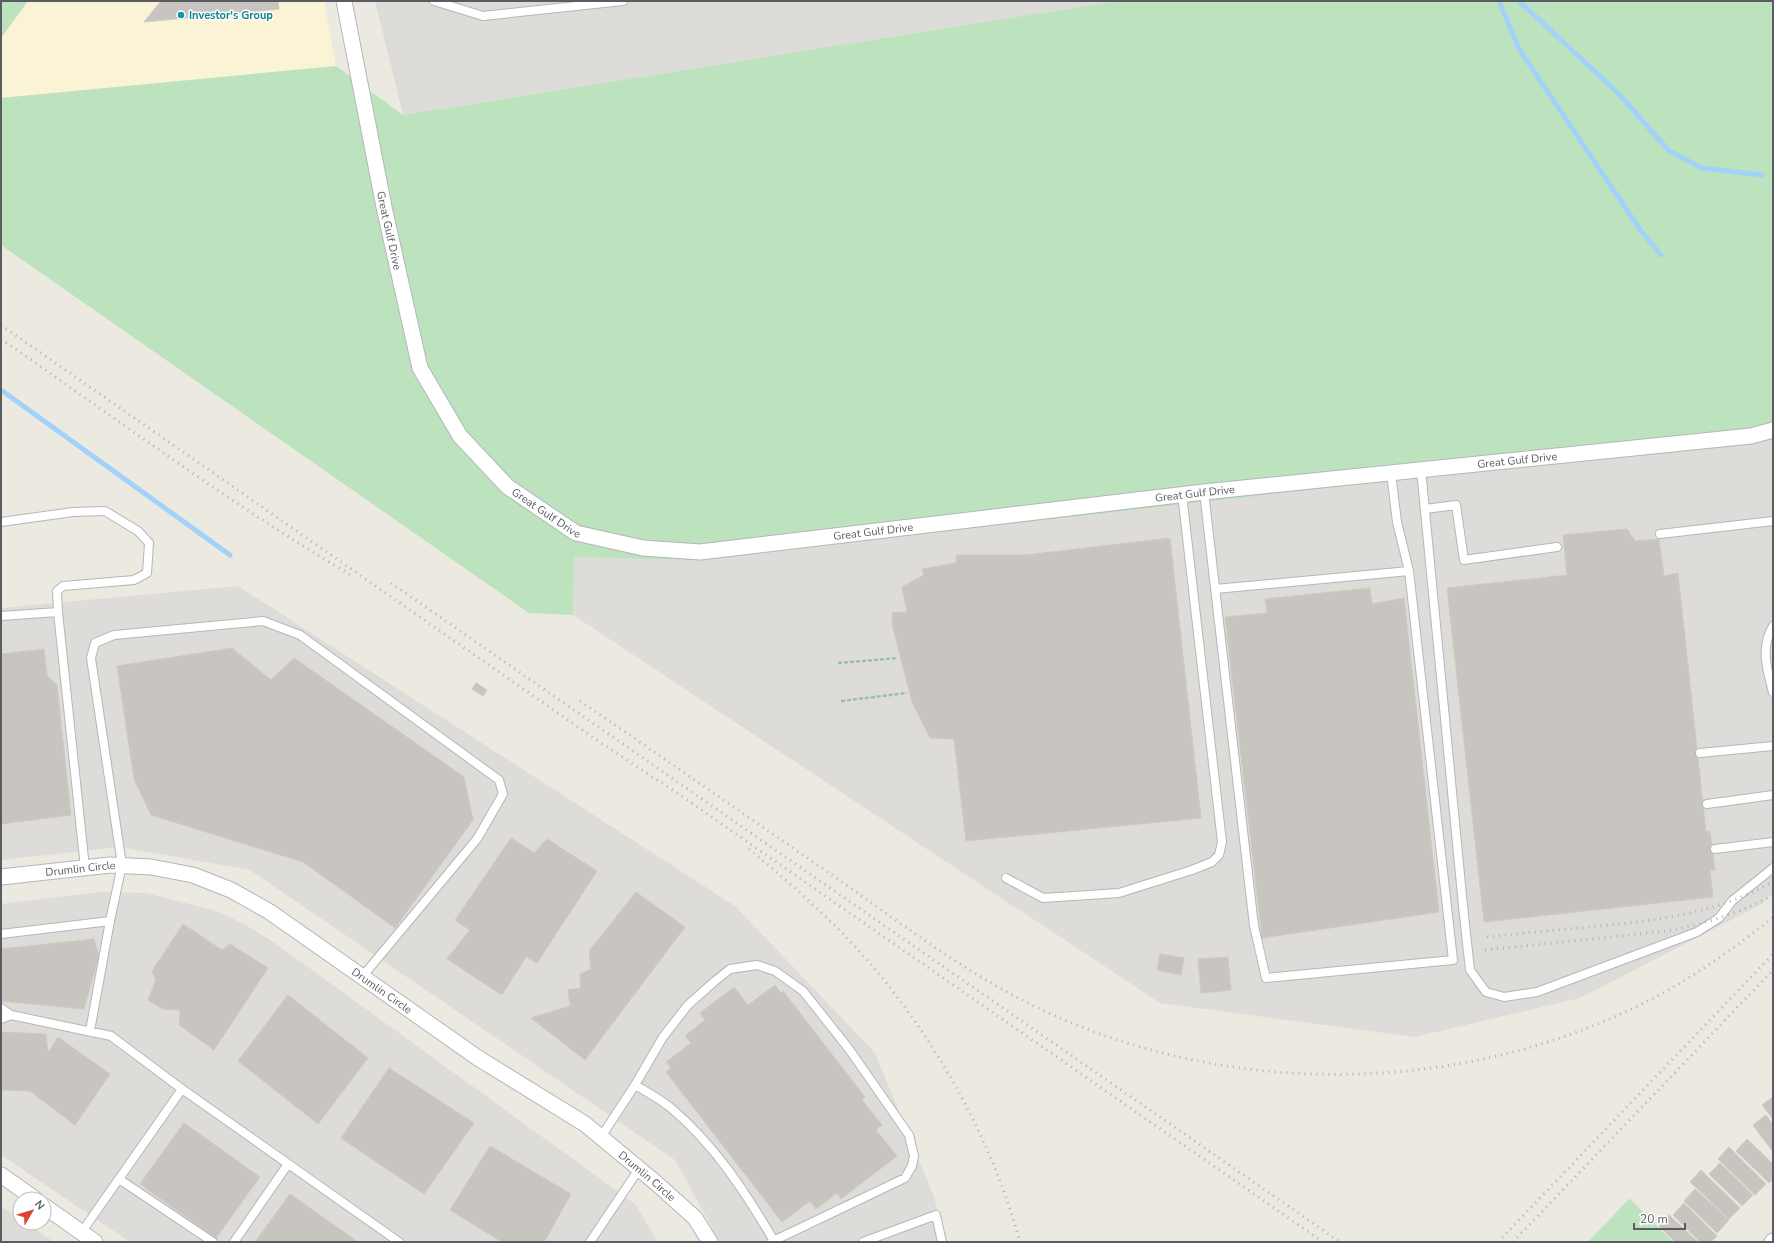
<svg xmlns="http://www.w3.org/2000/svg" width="1774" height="1243" viewBox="0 0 1774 1243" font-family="'Nunito Sans',sans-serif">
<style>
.commercial{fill:#fbf3d5}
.industrial{fill:#dedcd8}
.green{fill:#bde2be}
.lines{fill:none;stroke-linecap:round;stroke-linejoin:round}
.stream{stroke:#a2d2f9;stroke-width:5}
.building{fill:#c8c5c0;stroke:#cfcabf}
.lane-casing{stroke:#b3b6ba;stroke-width:10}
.street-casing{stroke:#b3b6ba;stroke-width:17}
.path{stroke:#98c2a4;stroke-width:2.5;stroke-dasharray:4 2;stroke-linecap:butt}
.lane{stroke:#fff;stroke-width:8}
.street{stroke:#fff;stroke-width:15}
.rail{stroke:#b1b2b2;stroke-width:3;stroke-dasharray:1 5;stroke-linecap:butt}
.culture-dot{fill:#0f9aa8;stroke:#fff;stroke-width:1.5}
.labels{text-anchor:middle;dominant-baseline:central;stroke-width:3;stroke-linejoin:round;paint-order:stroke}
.culture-label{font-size:11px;font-weight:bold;fill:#0d838f;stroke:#fff;text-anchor:start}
.street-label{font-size:11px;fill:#595c60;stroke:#fff}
</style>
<rect width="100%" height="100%" fill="#ebe9e0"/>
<path class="commercial" d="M28,1H324L336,66L1,98V38Z"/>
<path class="industrial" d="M375,1H1116L403,115Z
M1773,440V893L1762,904L1580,998L1415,1037L1160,1003L573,615L574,557L693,560L1346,486Z
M238,586L735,906L875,1053L934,1197L946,1242H720L675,1160L250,870L120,847L1,860V608Z
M100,892L146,893L217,911L244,924L272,941L635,1204L658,1242H130L1,1155V904Z
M1,1206L20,1219V1223H26L54,1242H1Z"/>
<path class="green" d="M1,1H28L1,38Z
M1116,1H1773V440L1346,486L693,560L574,557L573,615L529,613L1,245V98L336,66L403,115Z
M1630,1198V1199L1673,1242H1588Z"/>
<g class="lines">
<path class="stream" d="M1499,1L1519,49L1641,231L1661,255
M1519,1L1618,93L1669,151L1702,168L1762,175
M1,390L230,555"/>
</g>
<path class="building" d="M161,1H278L279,9L144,22Z
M1627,529L1635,541L1659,539L1664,576L1678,573L1706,832L1710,831L1715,870H1710L1713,897L1484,922L1447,588L1567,575L1563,535Z
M1170,538L1201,818L966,841L954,739L930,738L912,702L893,628L892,613L907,612L902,587L924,575L922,569L956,563V555H1026Z
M1370,588L1372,604L1404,598L1439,912L1262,938L1225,617L1267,613L1265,599Z
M232,648L271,680L294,658L464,777L473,820L395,928L303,862L151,815L134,779L117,666Z
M44,649L47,675L57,685L71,815L1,824V654Z
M476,683L487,690L483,696L472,689Z
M511,838L534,853L547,839L597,871L537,963L526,957L502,995L447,959L470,930L455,920Z
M636,892L685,927L585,1060L531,1018L570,1006L568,990L581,988L580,974L591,969L589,951Z
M183,924L222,950L230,944L268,968L214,1050L179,1025L180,1010L163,1009L148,1000L156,980L152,971Z
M94,939L99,956L84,1009L1,1001V949Z
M1160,954L1184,958L1181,975L1157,970Z
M1228,957L1231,990L1201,993L1198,959Z
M775,985L781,993L783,991L865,1097L862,1100L882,1125L876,1130L897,1156L841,1199L837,1193L816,1209L810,1201L782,1222L666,1072L671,1068L666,1062L691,1043L685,1036L705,1020L700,1013L734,987L748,1005Z
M288,995L368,1058L318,1124L238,1061Z
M1,1032L46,1034L48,1053L58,1037L110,1074L75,1125L30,1091L1,1090Z
M389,1068L474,1123L424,1194L341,1138Z
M1773,1097V1119L1762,1105Z
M1766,1115L1773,1125V1152L1753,1125Z
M184,1123L260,1177L216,1238L140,1184Z
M1747,1139L1773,1164V1179L1769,1183L1736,1151Z
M490,1146L571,1194L544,1242H502L450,1210Z
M1729,1147L1766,1184L1755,1195L1718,1159Z
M1720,1163L1753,1195L1742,1206L1709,1174Z
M1701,1170L1740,1208L1729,1219L1690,1182Z
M1695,1189L1729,1220L1717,1233L1684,1201Z
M290,1194L358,1242H255Z
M1684,1203L1717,1236L1711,1242H1700L1673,1215Z
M1669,1215L1698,1242H1675L1659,1226Z"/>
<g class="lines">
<g class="lane-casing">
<path id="lane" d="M434,1L483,16L623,1
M1421,469L1463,906L1470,970L1486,992L1504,997L1537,992L1697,932L1719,918L1732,901L1773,868
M1204,492L1254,926L1266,978L1453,960L1409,571L1397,522L1391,473
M1425,509L1456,505L1464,560L1557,547
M1,522L73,512L105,511L138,531L149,543L147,573L134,580L63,586L57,591L58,612
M1660,534L1773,521
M1215,589L1409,571
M1,616L58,612L85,868
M1773,626C1760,647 1767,670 1773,692
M1700,753L1773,746
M1707,804L1773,795
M1715,849L1773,842
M1006,878L1043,898L1119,893L1192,870L1212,862L1219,855L1222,842L1182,494
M110,921L122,865L91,658L95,643L114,635L263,621L300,635L499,780L503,794L477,839L362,977
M1,934L110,921L90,1031
M1,1008L11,1015L111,1036L182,1089
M1,1019L11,1015
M635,1085C647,1092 660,1099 671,1108C714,1144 746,1193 774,1241
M601,1137L635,1085L663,1037L688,1005L715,981L730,969L757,965L775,971L803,991L849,1049L909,1135L914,1156L912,1166L905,1178L771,1242
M119,1179L213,1242
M81,1233L182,1089L399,1242
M234,1242L288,1164
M590,1242L639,1169
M863,1242L936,1215L942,1242"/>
</g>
<g class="street-casing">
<g id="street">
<path id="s1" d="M344,1L384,207L420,368L460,436L508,487L576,533L643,548L700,552L1204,492L1751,436L1773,430"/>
<path id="s2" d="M1,877L110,865L151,867L193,875L231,890L270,912L478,1058L585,1124L655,1182L695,1218L710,1242"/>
<path d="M1,1175L35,1199"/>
<path d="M44,1206L95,1242"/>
<path d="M1772,1242L1773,1241"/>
</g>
</g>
<path class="path" d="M838,663L898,658
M841,701L907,693"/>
<use href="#lane" class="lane"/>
<use href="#street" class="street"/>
<path class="rail" d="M1,325L598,741L680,795L1323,1242
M1,339C118,420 232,505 354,577
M391,583L1340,1242
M580,701C669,762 757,823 845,884C907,928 968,974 1036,1007C1230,1101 1473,1097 1663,993C1702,971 1739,945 1773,917
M749,849C783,877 817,907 848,939C926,1021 990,1132 1020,1242
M1487,937C1521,933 1556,930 1590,927C1655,921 1715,914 1773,882
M1485,950L1667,931C1704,924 1740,913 1773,895
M1498,1242L1773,954
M1513,1242L1773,970"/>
</g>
<circle class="culture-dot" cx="181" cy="15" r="4"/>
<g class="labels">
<g class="culture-label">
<text x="189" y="15">Investor's Group</text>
</g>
<g class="street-label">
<text stroke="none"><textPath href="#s1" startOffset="234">Great Gulf Drive</textPath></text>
<text stroke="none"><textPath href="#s1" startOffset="1554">Great Gulf Drive</textPath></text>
<text stroke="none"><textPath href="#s1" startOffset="1230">Great Gulf Drive</textPath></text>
<text stroke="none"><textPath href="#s1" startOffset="570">Great Gulf Drive</textPath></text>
<text stroke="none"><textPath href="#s1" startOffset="906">Great Gulf Drive</textPath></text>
<text stroke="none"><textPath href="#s2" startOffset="80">Drumlin Circle</textPath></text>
<text stroke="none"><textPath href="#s2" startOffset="416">Drumlin Circle</textPath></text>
<text stroke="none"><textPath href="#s2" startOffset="740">Drumlin Circle</textPath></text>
</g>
</g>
<rect width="1774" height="1243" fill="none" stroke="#595c60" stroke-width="4"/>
<g transform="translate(32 1211) rotate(52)"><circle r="19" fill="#ffffff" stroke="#bdbebf"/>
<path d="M0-3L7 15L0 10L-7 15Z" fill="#dd4334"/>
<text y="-6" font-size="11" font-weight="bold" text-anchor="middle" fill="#595c60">N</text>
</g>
<path d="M1634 1223v6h51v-6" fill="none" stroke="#595c60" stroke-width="2"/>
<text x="1640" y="1223" font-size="12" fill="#595c60" stroke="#ffffff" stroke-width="3" paint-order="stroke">20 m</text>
</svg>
